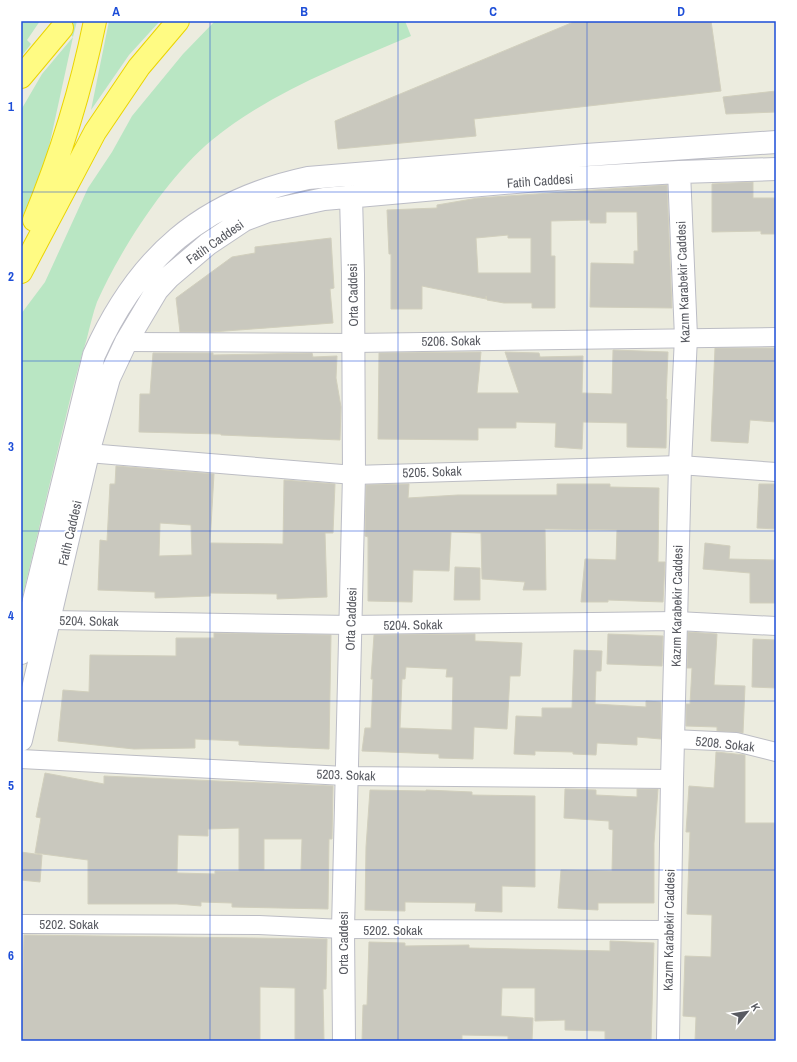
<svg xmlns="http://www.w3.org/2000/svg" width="797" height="1062" viewBox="0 0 797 1062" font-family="'Archivo Narrow',sans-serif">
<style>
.green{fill:#b9e6c3}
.building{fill:#c9c8be;stroke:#d1cfbd;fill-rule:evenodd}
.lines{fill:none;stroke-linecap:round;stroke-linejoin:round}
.street-casing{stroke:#bcbdc4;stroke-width:20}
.secondary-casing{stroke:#bcbdc6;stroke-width:24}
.highway-casing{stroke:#ebd500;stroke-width:24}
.street{stroke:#fff;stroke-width:18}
.secondary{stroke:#fff;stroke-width:22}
.highway{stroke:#fffb83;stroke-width:22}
.grid{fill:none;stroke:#1d4ed8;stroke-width:1;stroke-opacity:0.55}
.labels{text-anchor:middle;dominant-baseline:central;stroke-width:4;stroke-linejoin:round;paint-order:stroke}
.street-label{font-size:13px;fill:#585a61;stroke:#fff}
.neatline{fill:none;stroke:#1d4ed8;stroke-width:1.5}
.grid-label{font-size:13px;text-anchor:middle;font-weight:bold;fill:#1d4ed8}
</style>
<rect width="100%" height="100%" fill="#ececdf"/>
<path class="green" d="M21,21H40L27,40L31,44L21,57Z
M56,21H77L73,37L47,156L21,221V110L42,74L73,37Z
M109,21H160L129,55L91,110Z
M215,21H405L411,36C343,65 269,93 212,140C167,177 120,250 97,302C93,313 90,326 87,338C79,364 72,390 66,416C51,478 36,541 21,603V314L45,282L88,188L112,152L132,116L183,54Z"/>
<path class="building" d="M576,21H711L721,91L474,119L476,136L338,149L335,121Z
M776,91V112L726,114L723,97Z
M753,182V198H776V234H761V231L712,232V184Z
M667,185L672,308L590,307L591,263L634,264V251H638L637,212H606V223H590V220L551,221V256H555V308H532V303H504L487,300L486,296V299L422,286V309H391V254H389L387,210L437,208V205L478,198ZM508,235V238H531V273H478L476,238Z
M331,238L334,288L330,289L333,323L212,332H180L176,298L232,257L255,253V247Z
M715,348H776V422L750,420L748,443L711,441Z
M613,350L668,352L666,399H667L666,448L627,447V423L583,422L582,449L555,447L556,423L516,422V428H478V440L378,439L379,353L481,352L477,393H519L505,352L539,353L540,357L583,356L582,393L612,394Z
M153,353H213V355L312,353L313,357L337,356L336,378L341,407L340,440L221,435V434L139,432L140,394H150Z
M116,466L214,474L210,543L283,544L284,480L335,484L333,533H325L327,597L277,599V594L210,593V596L155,598V592L98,590L100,540L107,541L110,484H115ZM160,523L191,525L192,555L159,556Z
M409,484L408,498L458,495H557V484H610V487L659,488L658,562H665L663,602L608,600V602H581L585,559L616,560L617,530L545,529L546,590H523L525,582L482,579L481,533L451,532L449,571L413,570L412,602L368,601V537L365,536L366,485Z
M759,484H776V529L757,528Z
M705,543L730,546L729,559L776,560V603H750V573L703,569Z
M455,567L480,568V600H454Z
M688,632L717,634L714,685L745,686L743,733L717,731V727L686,726V704H690L692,668H687Z
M214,633L331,635L329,749L239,745V741L195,739V748L134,749L58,741L63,690L89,692L90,655L176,656V638H214Z
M475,634V641L522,643L520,676H510L507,729L474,727L473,759L439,758V754L362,751L365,728H371L373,679H371L374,635ZM406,667L447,669L446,677H453L452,730L400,728L402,679H405Z
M608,634L663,636L662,666L607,664Z
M753,639L776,640V688L752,687Z
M574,650L602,651L601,671H596L595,704L646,707V701L661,702V739L637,737V745L597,743L596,755L573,754V752L535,751V755L514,754L516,716L542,717V708H572Z
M716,752L745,755V823H776V1041H695L696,1017L683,1016L685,956L711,957L712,915L687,914L690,832H686L689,786L714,788Z
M45,773L104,784V776L333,786L332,839H329L328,909L232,907V903L201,902V906L177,904H88V860L35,853L41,818L36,817ZM239,828V871H215V874L177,873L178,835L208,836V829ZM264,839H302L301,870H264Z
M565,789L596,790V795L637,797V789H658L654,843V903H598V910L558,908L561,870L612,871L613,830L609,829V821L564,818Z
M370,790L426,791V790L472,792V795L535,796V887L502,886V912L475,911L476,903L405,902V911L365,910L366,847Z
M21,852L42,855L40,882L21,880Z
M24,935L327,939L326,989H323L324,1041H295V988L260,987V1041H21Z
M610,941L654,943L651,1041H605V1031L565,1030V1020L535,1021V988H502L501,1016L533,1018L532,1041H508V1036L462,1035V1041H362L363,1005H367L369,942L405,943V946L469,945V948L610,951Z"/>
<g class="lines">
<g class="street-casing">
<path id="street" d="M126,342L354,343L776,337
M88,453L354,475L680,465L776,472
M51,620L351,625L677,621L776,626
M673,739L736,742L776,752
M21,759L345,776L672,779
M21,924L259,925L343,929L669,930"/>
</g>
<g class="secondary-casing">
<path id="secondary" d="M21,653L94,355C138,257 201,201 308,178L586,155L776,142
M21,740L88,453L109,378L126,342L157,290L169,277L208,244L244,220L268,211L324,199L539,180L679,172L776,169
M344,1041L343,929L354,475L353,274L351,196
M668,1041L672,779L680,465L686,337L679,172"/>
</g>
<g class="highway-casing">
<path id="highway" d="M21,77L62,28
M34,220C61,155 81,90 95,21
M21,272L95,132L139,67L178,21"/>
</g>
<use href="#street" class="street"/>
<use href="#secondary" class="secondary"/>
<use href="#highway" class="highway"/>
</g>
<path class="grid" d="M210,21V1041M398,21V1041M587,21V1041M21,192H776M21,361H776M21,531H776M21,701H776M21,870H776"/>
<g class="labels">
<g class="street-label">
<text transform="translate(540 181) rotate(-4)">Fatih Caddesi</text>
<text transform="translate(215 242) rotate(-35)">Fatih Caddesi</text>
<text transform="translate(683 282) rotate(-92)">Kazım Karabekir Caddesi</text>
<text transform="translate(353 295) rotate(-91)">Orta Caddesi</text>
<text transform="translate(451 341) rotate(-1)">5206. Sokak</text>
<text transform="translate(432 472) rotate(-2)">5205. Sokak</text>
<text transform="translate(70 533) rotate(-77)">Fatih Caddesi</text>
<text transform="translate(677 606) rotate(-89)">Kazım Karabekir Caddesi</text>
<text transform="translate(351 619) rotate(-88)">Orta Caddesi</text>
<text transform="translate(89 621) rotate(1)">5204. Sokak</text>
<text transform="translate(413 625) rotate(-1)">5204. Sokak</text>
<text transform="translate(725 744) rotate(6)">5208. Sokak</text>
<text transform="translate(346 775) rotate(2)">5203. Sokak</text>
<text x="69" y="924">5202. Sokak</text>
<text x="393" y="930">5202. Sokak</text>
<text transform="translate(669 930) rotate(-89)">Kazım Karabekir Caddesi</text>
<text transform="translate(343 943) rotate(-90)">Orta Caddesi</text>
</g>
</g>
<rect width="797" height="1062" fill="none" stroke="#ffffff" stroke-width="44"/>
<g transform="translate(747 1012) rotate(60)" stroke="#ffffff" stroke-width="3" paint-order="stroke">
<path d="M0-3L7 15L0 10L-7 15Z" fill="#585a61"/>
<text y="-6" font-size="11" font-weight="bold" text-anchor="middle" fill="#585a61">K</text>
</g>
<rect x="22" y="22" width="753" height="1018" class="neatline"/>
<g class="grid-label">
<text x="116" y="16">A</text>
<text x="304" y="16">B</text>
<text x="493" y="16">C</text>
<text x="681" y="16">D</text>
<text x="11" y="111">1</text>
<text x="11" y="281">2</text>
<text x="11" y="451">3</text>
<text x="11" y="620">4</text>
<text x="11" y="790">5</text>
<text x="11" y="960">6</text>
</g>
</svg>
